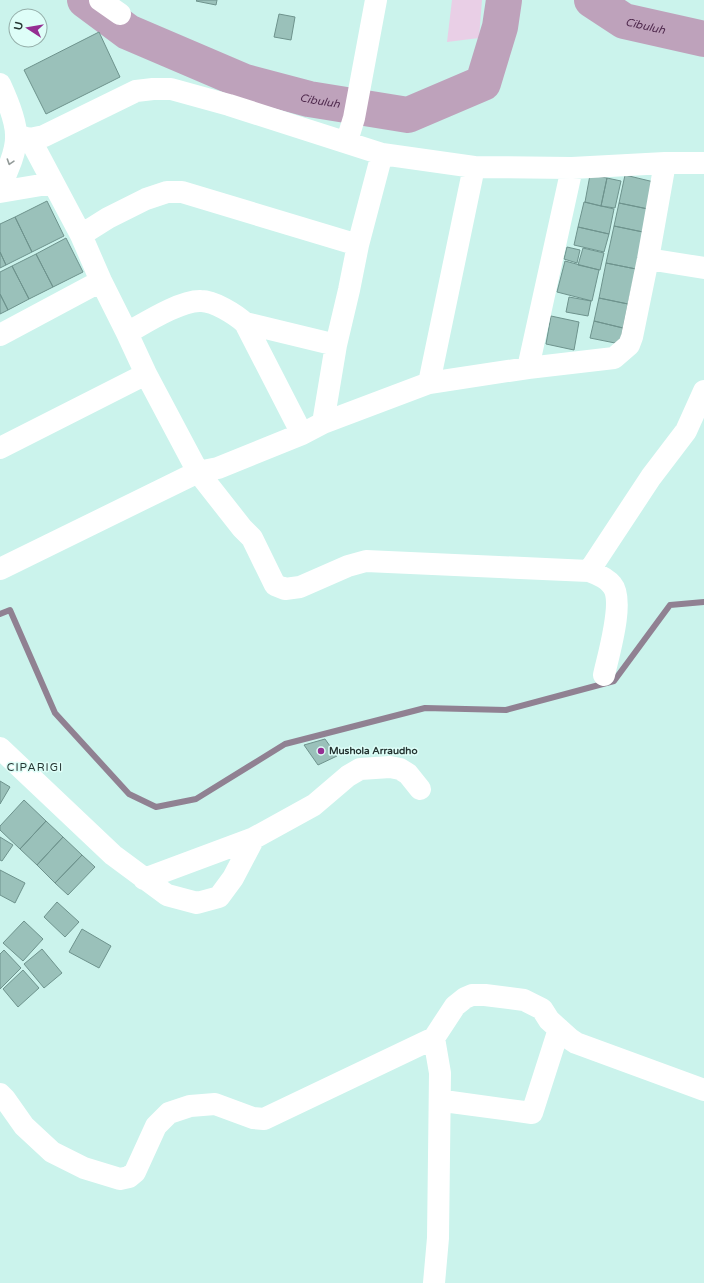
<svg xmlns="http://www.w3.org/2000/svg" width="704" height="1283" viewBox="0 0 704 1283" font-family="'Varela Round',sans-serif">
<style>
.grass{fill:#e9cfe6}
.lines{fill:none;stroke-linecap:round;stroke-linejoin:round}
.stream{stroke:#908192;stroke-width:6}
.river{stroke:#bea2bb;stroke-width:36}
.building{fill:#9ac1ba;stroke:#6e938d}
.street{stroke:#fff;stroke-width:22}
.secondary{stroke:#fff;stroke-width:22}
.oneway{stroke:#929a98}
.poi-dot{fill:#952e92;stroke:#defef8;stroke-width:1.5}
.labels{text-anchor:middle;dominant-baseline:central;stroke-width:3;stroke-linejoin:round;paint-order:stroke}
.poi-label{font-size:10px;font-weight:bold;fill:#253532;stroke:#defef8;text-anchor:start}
.water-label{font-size:11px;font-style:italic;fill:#4f294d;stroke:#defef8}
.neighbourhood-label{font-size:11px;letter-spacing:1px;fill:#253532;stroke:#defef8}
</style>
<rect width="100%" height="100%" fill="#cbf3ec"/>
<path class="grass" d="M452,0H482L479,38L447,42Z"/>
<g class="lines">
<path class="stream" d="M0,614L10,610L55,713L129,794L156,807L196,799L285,744L425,708L506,710L614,681L670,605L704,602"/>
<g class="river">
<path id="s1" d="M85,0L128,32L245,82L309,99L408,115L483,83L500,27L504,0"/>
<path id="s2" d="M592,0L624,21L704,39"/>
</g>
</g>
<path class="building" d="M197,0H217L216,5L196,1Z
M279,14L295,17L291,40L274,37Z
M99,32L120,77L46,114L24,70Z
M590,175L607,178L601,206L585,202Z
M625,175L654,182L648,209L619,203Z
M607,178L621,181L615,208L601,206Z
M47,201L64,236L32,252L15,217Z
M584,202L614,209L609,234L578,227Z
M619,203L648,209L643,232L614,226Z
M15,217L32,252L6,265L0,252V224Z
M614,226L643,232L636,269L606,263Z
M578,227L609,234L604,252L574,245Z
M66,238L83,272L53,287L36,254Z
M567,247L580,250L577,263L564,259Z
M583,248L604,253L600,270L578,265Z
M0,252L6,265L0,268Z
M36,254L53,287L29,299L12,266Z
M565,261L599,270L592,301L557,292Z
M606,263L636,269L628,304L599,298Z
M12,266L29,299L8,310L0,294V272Z
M0,294L8,310L0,314Z
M569,297L591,301L588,316L566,312Z
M599,298L628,304L623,328L594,321Z
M551,316L579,322L574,350L546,344Z
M594,321L623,328L620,344L590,338Z
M325,739L337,756L318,765L304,745Z
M0,781L10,787L0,804Z
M24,800L46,821L20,849L0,830V826Z
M46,821L63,837L37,865L20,849Z
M0,837L13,845L2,861L0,860Z
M63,837L82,855L55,883L37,865Z
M82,855L95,867L68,895L55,883Z
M0,870L25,883L15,903L0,895Z
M57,902L79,922L65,937L44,917Z
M24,921L43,939L23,961L3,943Z
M82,929L111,946L99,968L69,952Z
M42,949L62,973L44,988L24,964Z
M4,950L21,968L0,989V954Z
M23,970L39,988L18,1007L3,989Z"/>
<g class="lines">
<path class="street" d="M100,0L120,14
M30,139L44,136L136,91L153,89H171L229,105L382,154L474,167
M347,141L354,118L376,0
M0,192L53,183
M81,235L108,218L146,199L167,192H182L358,245L349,290L336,345L323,423
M358,245L382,154
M648,259L704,268
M245,323L336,345
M127,333C145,323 181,300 201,301C214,301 235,314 245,323L302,434
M0,335L101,281
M528,368L572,168
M429,383L474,167L572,168L665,163H704
M0,448L146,374
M0,569L198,472L146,374L127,333L101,281L81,235L30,139L16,135
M589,571L651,477L686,431L704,391
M604,675C608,656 625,600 612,585C607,578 597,574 589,571L366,561L348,566L300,587L285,589L275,585L252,538L242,528L198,472L218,468L302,434L323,423L429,383L528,368L614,358L629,345L632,337L648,259L665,163
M0,748L113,855L167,895L197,903L219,897L233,878L254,838L314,805L348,776L360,769L390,767L400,769L408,774L420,789
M144,879L254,838
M0,1094L5,1099L24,1126L52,1152L84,1168L120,1179L129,1177L135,1172L156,1126L169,1113L190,1106L215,1104L253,1118L264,1119L434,1038L455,1006L465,998L472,995H485L524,1000L542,1009L549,1020L570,1039L576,1043L704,1090
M451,1102L532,1113L559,1029
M434,1283L438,1238L440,1073L434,1038"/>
<path class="secondary" d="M0,84C6,97 16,121 16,135C17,150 7,173 0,186"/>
</g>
<defs><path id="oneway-chevron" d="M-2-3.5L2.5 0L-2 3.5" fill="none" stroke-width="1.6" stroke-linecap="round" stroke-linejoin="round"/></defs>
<use class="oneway" href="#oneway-chevron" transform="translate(10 162) rotate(108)"/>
<circle class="poi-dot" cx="321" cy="751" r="4"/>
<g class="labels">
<g class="poi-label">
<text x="329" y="751">Mushola Arraudho</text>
</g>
<g class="water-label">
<text stroke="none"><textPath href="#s2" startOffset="60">Cibuluh</textPath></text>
<text stroke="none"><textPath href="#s1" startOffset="258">Cibuluh</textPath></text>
</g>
<g class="neighbourhood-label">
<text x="35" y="767">CIPARIGI</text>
</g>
</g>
<g transform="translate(28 28) rotate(282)"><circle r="19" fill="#defef8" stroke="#94aea9"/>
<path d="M0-3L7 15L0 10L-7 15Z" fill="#952e92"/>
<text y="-6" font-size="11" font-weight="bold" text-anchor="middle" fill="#253532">U</text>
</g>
</svg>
